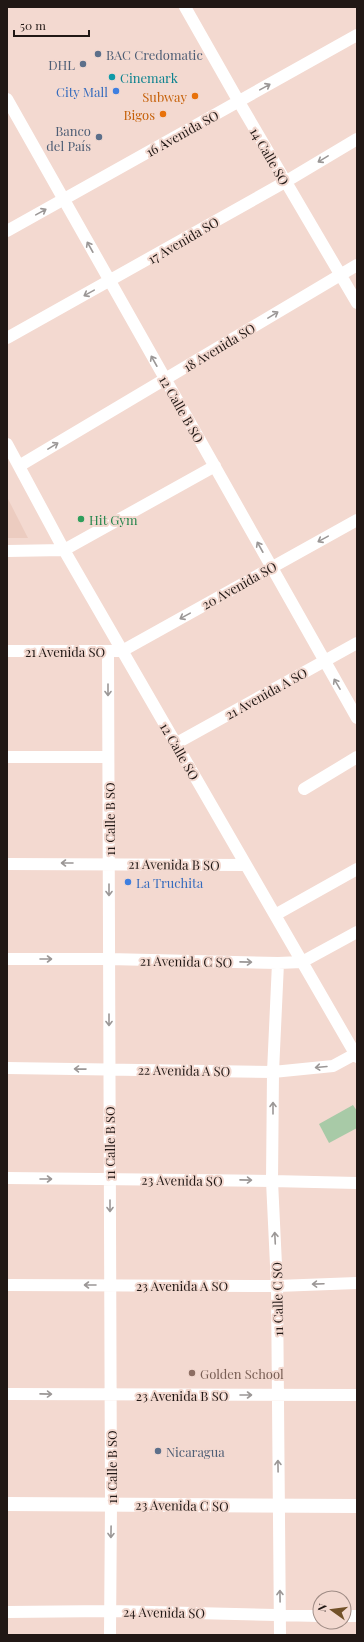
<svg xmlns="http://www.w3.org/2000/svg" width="364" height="1642" viewBox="0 0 364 1642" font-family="'Playfair Display',serif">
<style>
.built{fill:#ecccc0}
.green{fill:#a8caa7}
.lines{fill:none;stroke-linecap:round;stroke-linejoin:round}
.minor{stroke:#fff;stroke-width:12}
.tertiary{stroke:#fff;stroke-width:14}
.oneway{stroke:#9b9796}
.service-dot{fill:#5c6f8a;stroke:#f3d9d0;stroke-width:1.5}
.culture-dot{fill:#0f9aa8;stroke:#f3d9d0;stroke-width:1.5}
.shop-dot{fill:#3f7fe0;stroke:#f3d9d0;stroke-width:1.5}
.food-dot{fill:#e8710a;stroke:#f3d9d0;stroke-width:1.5}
.leisure-dot{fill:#2e9e5b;stroke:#f3d9d0;stroke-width:1.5}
.education-dot{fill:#8d6e63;stroke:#f3d9d0;stroke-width:1.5}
.labels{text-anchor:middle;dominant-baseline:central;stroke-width:4;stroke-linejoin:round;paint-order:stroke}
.service-label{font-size:13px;fill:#4e5e75;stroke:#f3d9d0;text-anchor:start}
.culture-label{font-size:13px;fill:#0d838f;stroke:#f3d9d0;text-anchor:start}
.shop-label{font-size:13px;fill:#366cbe;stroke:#f3d9d0;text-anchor:end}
.food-label{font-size:13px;fill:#c56008;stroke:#f3d9d0;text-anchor:end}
.street-label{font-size:13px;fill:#211815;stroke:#f3d9d0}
.leisure-label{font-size:13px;fill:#27864d;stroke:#f3d9d0;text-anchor:start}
.education-label{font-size:13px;fill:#785e54;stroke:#f3d9d0;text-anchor:start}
</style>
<rect width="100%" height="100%" fill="#f3d9d0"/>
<path class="built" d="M7,497L28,538H7Z"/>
<path class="green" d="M353,1105L357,1111V1128L329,1143L319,1124Z"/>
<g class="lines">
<path class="minor" d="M185,7L239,102L357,303
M7,99L357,718
M7,231L357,35
M7,338L285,182L357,139
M7,444L64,550L357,1057
M19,466L357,265
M7,551L64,550L215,466
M7,651H122L357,520
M108,651L111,1504L110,1635
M175,744L357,643
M7,757H108
M304,789L357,757
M7,864L246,865
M275,915L357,869
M7,959H109L278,963L302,962L357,932
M278,963L273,1072L272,1181L277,1286L280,1635
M7,1068L273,1072L333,1066L357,1053
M7,1178L272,1181L357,1183
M7,1285L277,1286L357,1283
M7,1394L357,1395
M7,1612L110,1611L320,1616
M344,1616H357"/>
<path class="tertiary" d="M7,1504L357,1506"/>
</g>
<defs><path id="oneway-shaft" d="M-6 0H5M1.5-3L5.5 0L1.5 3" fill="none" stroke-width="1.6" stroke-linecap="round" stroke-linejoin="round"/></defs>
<g class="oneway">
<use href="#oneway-shaft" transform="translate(265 87) rotate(-29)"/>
<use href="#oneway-shaft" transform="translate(323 159) rotate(149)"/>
<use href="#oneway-shaft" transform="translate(41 212) rotate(-29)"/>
<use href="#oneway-shaft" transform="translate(90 247) rotate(-119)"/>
<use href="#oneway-shaft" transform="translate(89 293) rotate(151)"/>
<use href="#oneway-shaft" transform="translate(273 315) rotate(-31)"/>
<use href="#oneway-shaft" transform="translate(154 361) rotate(-119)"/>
<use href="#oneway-shaft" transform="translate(53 446) rotate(-31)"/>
<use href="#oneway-shaft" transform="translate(323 539) rotate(151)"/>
<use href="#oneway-shaft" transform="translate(260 547) rotate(-119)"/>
<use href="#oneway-shaft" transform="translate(185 616) rotate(151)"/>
<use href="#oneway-shaft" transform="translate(337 684) rotate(-120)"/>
<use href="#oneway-shaft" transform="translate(108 690) rotate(90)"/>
<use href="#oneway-shaft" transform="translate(67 863) rotate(180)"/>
<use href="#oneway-shaft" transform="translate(109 890) rotate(90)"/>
<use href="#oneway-shaft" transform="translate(46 959)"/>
<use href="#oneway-shaft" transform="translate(246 962) rotate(1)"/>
<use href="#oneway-shaft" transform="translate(109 1020) rotate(90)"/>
<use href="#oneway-shaft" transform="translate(321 1067) rotate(175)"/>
<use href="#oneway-shaft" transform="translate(80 1069) rotate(-179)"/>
<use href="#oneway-shaft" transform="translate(273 1108) rotate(-90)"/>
<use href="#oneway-shaft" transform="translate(46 1179)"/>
<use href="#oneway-shaft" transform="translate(246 1180) rotate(1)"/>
<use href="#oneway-shaft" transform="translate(110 1206) rotate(90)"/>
<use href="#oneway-shaft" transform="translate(275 1238) rotate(-93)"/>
<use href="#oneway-shaft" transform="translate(318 1284) rotate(178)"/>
<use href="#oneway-shaft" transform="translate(90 1285) rotate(180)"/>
<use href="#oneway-shaft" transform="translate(46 1394) rotate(1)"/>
<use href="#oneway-shaft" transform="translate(246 1395)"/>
<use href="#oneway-shaft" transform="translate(278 1466) rotate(-91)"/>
<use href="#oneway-shaft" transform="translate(111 1532) rotate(91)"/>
<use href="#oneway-shaft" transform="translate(280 1596) rotate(-91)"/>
</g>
<g class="service-dot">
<circle cx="98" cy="54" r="4"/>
<circle cx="83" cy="64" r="4"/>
<circle cx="99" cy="137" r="4"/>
<circle cx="158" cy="1451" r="4"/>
</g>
<circle class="culture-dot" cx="112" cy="77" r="4"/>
<g class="shop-dot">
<circle cx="116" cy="91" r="4"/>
<circle cx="128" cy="882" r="4"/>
</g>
<g class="food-dot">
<circle cx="195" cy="96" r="4"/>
<circle cx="163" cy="114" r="4"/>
</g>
<circle class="leisure-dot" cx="81" cy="519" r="4"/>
<circle class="education-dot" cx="192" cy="1373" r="4"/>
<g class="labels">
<g class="service-label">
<text x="106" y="54">BAC Credomatic</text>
<text x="75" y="64" text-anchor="end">DHL</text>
<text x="91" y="130" text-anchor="end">Banco<tspan x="91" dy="15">del País</tspan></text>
<text x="166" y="1451">Nicaragua</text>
</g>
<g class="culture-label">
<text x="120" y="77">Cinemark</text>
</g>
<g class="shop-label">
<text x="108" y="91">City Mall</text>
<text x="136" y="882" text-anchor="start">La Truchita</text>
</g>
<g class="food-label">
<text x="187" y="96">Subway</text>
<text x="155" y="114">Bigos</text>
</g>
<g class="street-label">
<text transform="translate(182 133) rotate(-29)">16 Avenida SO</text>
<text transform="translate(270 156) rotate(60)">14 Calle SO</text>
<text transform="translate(183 240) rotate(-30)">17 Avenida SO</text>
<text transform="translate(219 347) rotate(-31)">18 Avenida SO</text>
<text transform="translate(182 409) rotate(60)">12 Calle B SO</text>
<text transform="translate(239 585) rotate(-29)">20 Avenida SO</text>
<text x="65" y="651">21 Avenida SO</text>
<text transform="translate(266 693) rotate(-29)">21 Avenida A SO</text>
<text transform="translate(180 751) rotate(60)">12 Calle SO</text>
<text transform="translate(109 819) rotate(-90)">11 Calle B SO</text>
<text transform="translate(174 864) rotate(1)">21 Avenida B SO</text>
<text transform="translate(186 961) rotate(1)">21 Avenida C SO</text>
<text transform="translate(184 1070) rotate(1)">22 Avenida A SO</text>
<text transform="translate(109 1143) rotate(-90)">11 Calle B SO</text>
<text transform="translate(182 1180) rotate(1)">23 Avenida SO</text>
<text x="182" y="1285">23 Avenida A SO</text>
<text transform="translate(277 1299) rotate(-91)">11 Calle C SO</text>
<text x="182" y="1395">23 Avenida B SO</text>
<text transform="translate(111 1467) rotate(-90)">11 Calle B SO</text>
<text transform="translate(182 1505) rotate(1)">23 Avenida C SO</text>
<text transform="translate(164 1612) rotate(1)">24 Avenida SO</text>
</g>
<g class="leisure-label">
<text x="89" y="519">Hit Gym</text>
</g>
<g class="education-label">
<text x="200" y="1373">Golden School</text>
</g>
</g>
<rect width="364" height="1642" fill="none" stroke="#211815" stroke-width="16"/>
<g transform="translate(332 1610) rotate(284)"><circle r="19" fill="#f3d9d0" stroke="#9f8c85"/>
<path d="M0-3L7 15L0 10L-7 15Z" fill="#725128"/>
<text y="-6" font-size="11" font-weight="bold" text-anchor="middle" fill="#211815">N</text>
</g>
<path d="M14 30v6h75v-6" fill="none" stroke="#211815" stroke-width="2"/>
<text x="20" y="30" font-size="12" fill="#211815" stroke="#f3d9d0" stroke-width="3" paint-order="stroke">50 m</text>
</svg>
